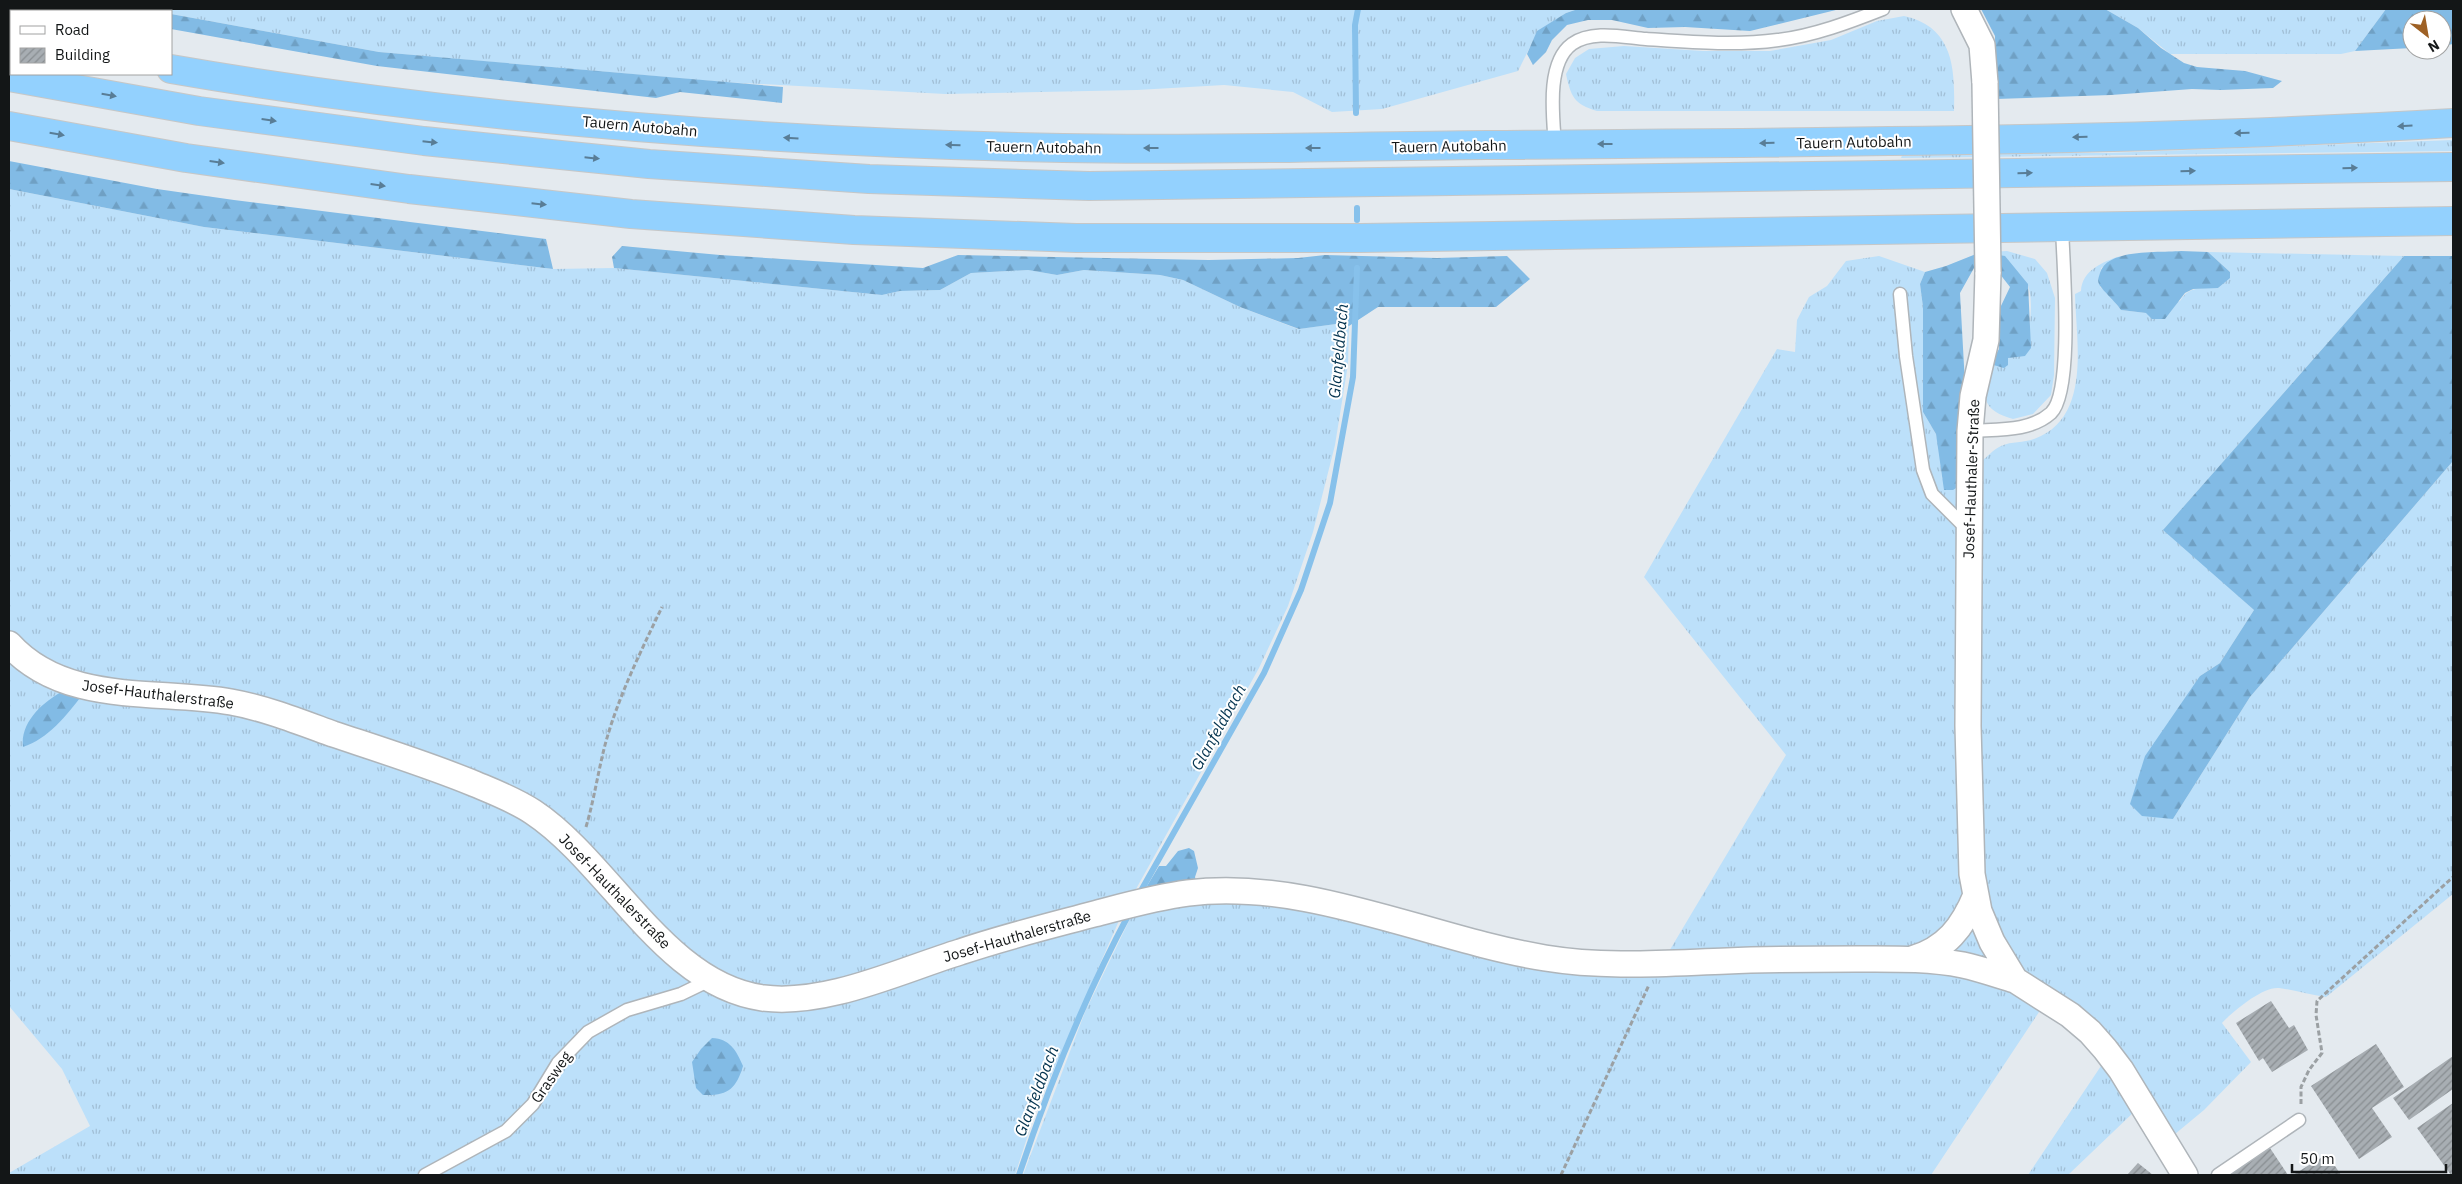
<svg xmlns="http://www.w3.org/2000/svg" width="2462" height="1184" viewBox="0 0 2462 1184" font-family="'IBM Plex Sans',sans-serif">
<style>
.grass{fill:url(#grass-tufts)}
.forest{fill:url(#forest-firs)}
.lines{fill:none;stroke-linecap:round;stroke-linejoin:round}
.stream{stroke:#87c1eb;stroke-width:6}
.building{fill:url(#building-hatch)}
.lane-casing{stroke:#afb5ba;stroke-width:15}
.street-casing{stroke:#afb5ba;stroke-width:28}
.highway-casing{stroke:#c6c7c7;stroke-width:30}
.path{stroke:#9ba0a3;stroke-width:3;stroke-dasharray:5 2.5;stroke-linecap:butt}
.lane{stroke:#fff;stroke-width:12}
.street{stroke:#fff;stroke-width:25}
.highway{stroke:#93d1fe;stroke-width:28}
.street-bridge-casing{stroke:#afb5ba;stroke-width:28;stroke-linecap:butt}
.street-bridge{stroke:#fff;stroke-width:25}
.oneway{fill:#597d96}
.labels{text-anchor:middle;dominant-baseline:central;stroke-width:4;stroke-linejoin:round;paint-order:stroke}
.street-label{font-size:15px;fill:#131617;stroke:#fff}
.water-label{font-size:16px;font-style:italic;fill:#03334f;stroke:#fff}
</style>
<defs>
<pattern id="grass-tufts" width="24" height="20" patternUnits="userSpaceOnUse" patternTransform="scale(1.25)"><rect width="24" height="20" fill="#bce0fa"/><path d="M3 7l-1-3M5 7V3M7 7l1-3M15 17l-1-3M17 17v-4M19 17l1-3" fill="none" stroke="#a1bfd6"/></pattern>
<pattern id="forest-firs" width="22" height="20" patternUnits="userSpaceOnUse" patternTransform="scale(1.25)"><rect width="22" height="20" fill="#82bbe5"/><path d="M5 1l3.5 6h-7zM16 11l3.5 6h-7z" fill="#6fa0c4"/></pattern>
<pattern id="building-hatch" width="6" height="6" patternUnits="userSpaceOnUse" patternTransform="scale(1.25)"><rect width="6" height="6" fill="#a8aeb3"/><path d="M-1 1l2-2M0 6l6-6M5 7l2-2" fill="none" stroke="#888d91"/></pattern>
</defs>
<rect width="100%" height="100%" fill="#e4eaef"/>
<path class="grass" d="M143,9H1578L1566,13L1538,31L1518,71L1382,109L1332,112L1293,92L1224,85L1137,90L945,94L723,82L379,52L171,14V11Z
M2105,9H2386L2355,51L2341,54H2170L2138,28Z
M1904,16C1954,27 1955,69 1954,111H1597C1574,104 1571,97 1566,74L1575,58L1589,49L1624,46L1703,51H1770L1831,40L1877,21Z
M2453,140V151L1901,158L1903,153H2108Z
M9,189L204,227L553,269L614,268L882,295L900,291L940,290L971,273L1028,270L1057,275L1084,270L1160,275L1183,280L1240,307L1298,329L1336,324L1349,326L1348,364L1335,445L1313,532L1288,606L1259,668L1121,916L1036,1110L1015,1175H9V1173L90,1126L62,1069L9,1006Z
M2007,251L2035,259L2047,273L2055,298L2054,375L2051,395L2033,414L2013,419C1977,409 1984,393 1990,364L2015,355L2025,356C2028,341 2036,295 2026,282C2017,270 2002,261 1990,252Z
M2208,252L2404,256L2164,529L2254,610L2220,663L2200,676L2173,819L2250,697L2453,461V894L2326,997C2310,995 2295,990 2279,988C2263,986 2232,1012 2222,1023L2251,1062L2204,1110L2157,1149L2135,1111L2068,1175H2028L2103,1063L2090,1044L2043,1006L1931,1175H1023L1085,1012L1141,896L1186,883L1557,952L1668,953L1786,755L1644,577L1777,349L1795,352L1797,320L1809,297L1827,286L1846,261L1879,256L1925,272L1920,284L1923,307V412L1936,434L1941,456L1942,479C1954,473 1968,469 1980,462C1988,457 1992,450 2001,446C2012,441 2023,443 2034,439C2092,418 2076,342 2075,294L2081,291C2082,270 2103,262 2120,256L2101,268L2100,287L2109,294L2121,310L2146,313L2180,301C2188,286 2202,288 2218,288L2230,272Z"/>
<path class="forest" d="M56,9H143L157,11H70Z
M1578,9H1840L1750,31L1685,27L1648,28L1612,20H1588L1567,25L1552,40L1546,52L1533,65L1527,54L1537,31L1566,13Z
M1981,9H2105L2138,28L2161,48L2184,63L2197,67L2245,71L2282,81L2273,88L2221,90L2192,89L2111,95L1996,99L1995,36Z
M2386,9H2453V44L2442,46V20H2412V48L2355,51Z
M171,14L379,52L783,87L782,103L680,92L656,98L377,66L171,29Z
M9,161L157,189L234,200L546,239L553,269L204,227L9,189Z
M622,246L720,255L923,268L958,255L1209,260L1298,258L1325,255L1437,258L1507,256L1530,279L1496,307H1378L1349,326L1336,324L1299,329L1240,307L1183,280L1160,275L1084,270L1057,275L1028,270L971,273L940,290L900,291L882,295L614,268L612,257Z
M2181,251L2208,252L2230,272V278L2218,288L2193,289L2185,293L2165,319H2152L2146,313L2121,310C2116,302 2101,289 2099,284C2097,280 2099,277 2100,273C2107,248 2160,253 2181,251Z
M1981,252L2005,256L2028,284L2031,348L2025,356L2008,358V365L2004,368L1990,364L1999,349L2000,308L2010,287L1996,269L1974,268L1960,293L1965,384L1961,485L1953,490H1944L1936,434L1923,412V307L1920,284L1925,272L1946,266Z
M2404,256H2453V461L2250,697L2173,819L2142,816L2130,804L2145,756L2200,676L2220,663L2254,610L2163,530Z
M63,691L83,694C67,715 48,739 23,747C20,722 43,702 63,691Z
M1189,848L1194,851L1198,868L1195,877L1196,881L1141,896L1159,866H1166L1178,851Z
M712,1038C730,1039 736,1050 743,1066C736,1089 728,1096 703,1095L696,1088L692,1062L701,1049Z"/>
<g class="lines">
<path class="stream" d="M1356,113L1355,25L1358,9
M1357,208V220
M1138,896L1264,673L1301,590L1330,503L1353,377L1357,268
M1019,1175C1049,1085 1085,996 1130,912"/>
</g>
<path class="building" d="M2271,1001L2289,1028L2294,1025L2308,1050L2272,1072L2263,1058L2259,1061L2236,1023Z
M2376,1044L2404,1087L2372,1108L2392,1137L2359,1159L2311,1086Z
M2453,1056V1089L2409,1120L2393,1098Z
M2453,1103V1175H2451L2417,1128Z
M2270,1148L2288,1175H2228L2239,1169Z
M2327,1154L2341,1175H2293Z
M2138,1163L2153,1175H2127Z"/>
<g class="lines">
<g class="lane-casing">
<path id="lane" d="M1555,145C1553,116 1546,63 1572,44C1592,30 1622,37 1646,39C1690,42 1734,46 1778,40C1813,36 1850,22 1883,9
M1900,294L1906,356L1923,470L1932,494L1968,530
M1970,431C1997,429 2030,432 2051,413C2074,391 2063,262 2062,227
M425,1175L506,1131L533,1104L558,1063L588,1032L627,1010L681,994L712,979
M2218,1175L2299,1120"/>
</g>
<g class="street-casing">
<path id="street" d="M1964,9L1982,45L1985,83
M1988,272L1986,340L1973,396L1970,431L1968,726L1972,874L1979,911L1992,942L2015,980L2070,1015L2090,1032L2105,1049L2121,1070L2185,1175
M9,644C65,706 156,689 231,702C265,708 300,722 333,734C381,750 429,765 475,784C494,792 515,800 533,812C610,863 665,985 763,998C826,1006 899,971 960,952C1004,937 1049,926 1094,914C1125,906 1156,897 1188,893C1307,878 1429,939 1545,958C1606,968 1666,963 1727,961C1770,959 1813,959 1856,959C1892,959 1928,958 1963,965C1981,969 1998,975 2015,980
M1912,959C1946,949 1963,927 1976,895"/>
</g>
<g class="highway-casing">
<path id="highway" d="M9,40L11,41
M171,69C465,120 765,142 1063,148C1205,151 1347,146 1488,145C1810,142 2132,142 2453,123
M9,77L199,111L424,141L649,164L869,179L1089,186L2453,167
M9,126L186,158L409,189L631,214L854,230L1076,238H1361L2453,221"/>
</g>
<path class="path" d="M586,827C594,800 598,772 605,745C618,697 641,651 662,607
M2301,1104V1087L2309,1070L2322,1053L2316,1015L2317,1001L2453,877
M1561,1175L1649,985"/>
<use href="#lane" class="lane"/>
<use href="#street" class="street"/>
<use href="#highway" class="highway"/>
<g class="street-bridge-casing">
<path id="street-bridge" d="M1985,83L1988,272"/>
</g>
<use href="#street-bridge" class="street-bridge"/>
</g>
<defs><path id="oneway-solid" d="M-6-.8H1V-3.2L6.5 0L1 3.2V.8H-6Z" transform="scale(1.25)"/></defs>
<g class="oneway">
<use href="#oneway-solid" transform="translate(109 95) rotate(10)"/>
<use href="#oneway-solid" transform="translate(269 120) rotate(8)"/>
<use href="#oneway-solid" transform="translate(2405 126) rotate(177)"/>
<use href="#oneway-solid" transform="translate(2242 133) rotate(179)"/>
<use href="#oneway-solid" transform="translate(57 134) rotate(10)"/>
<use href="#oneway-solid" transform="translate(2080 137) rotate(179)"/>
<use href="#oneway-solid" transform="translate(791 138) rotate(-176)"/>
<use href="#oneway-solid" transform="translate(430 142) rotate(6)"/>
<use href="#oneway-solid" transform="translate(1767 143) rotate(179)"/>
<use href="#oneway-solid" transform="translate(1605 144) rotate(180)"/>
<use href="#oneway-solid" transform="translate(953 145) rotate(-178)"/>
<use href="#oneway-solid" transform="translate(1151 148) rotate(180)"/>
<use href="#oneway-solid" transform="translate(1313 148) rotate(180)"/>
<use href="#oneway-solid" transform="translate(592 158) rotate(6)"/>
<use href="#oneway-solid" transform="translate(217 162) rotate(8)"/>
<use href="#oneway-solid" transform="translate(2350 168) rotate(-1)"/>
<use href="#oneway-solid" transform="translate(2188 171) rotate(-1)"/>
<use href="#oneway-solid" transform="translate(2025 173) rotate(-1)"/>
<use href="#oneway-solid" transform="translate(378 185) rotate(8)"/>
<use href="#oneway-solid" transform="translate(539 204) rotate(6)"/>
</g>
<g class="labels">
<g class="street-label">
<text transform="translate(640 126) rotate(5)">Tauern Autobahn</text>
<text transform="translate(1854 142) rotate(-1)">Tauern Autobahn</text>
<text transform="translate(1449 146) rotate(-1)">Tauern Autobahn</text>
<text transform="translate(1044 147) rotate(1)">Tauern Autobahn</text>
<text transform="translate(1971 479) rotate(-88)">Josef-Hauthaler-Straße</text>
<text transform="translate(158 694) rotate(7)">Josef-Hauthalerstraße</text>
<text transform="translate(615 891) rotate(46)">Josef-Hauthalerstraße</text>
<text transform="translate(1017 936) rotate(-16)">Josef-Hauthalerstraße</text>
<text transform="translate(551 1077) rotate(-55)">Grasweg</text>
</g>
<g class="water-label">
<text transform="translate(1338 351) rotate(-85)">Glanfeldbach</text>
<text transform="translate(1218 727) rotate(-61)">Glanfeldbach</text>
<text transform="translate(1036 1091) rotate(-69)">Glanfeldbach</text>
</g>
</g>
<rect width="2462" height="1184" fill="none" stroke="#131617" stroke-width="20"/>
<rect x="10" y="10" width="162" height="65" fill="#ffffff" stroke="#a1a2a2"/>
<rect x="20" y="26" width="25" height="8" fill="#ffffff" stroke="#a1a2a2"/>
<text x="55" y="35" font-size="15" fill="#131617">Road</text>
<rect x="20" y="48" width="25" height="15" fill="url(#building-hatch)" stroke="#a1a2a2"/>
<text x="55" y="60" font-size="15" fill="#131617">Building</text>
<g transform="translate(2427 35) rotate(149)"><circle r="24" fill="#ffffff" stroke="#a1a2a2"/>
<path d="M0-4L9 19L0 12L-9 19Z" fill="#9e6125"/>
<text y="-8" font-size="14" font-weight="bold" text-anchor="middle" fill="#131617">N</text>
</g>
<path d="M2292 1164v8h154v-8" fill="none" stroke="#131617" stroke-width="2.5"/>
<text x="2300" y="1164" font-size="15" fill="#131617" stroke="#ffffff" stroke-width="4" paint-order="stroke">50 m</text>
</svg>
